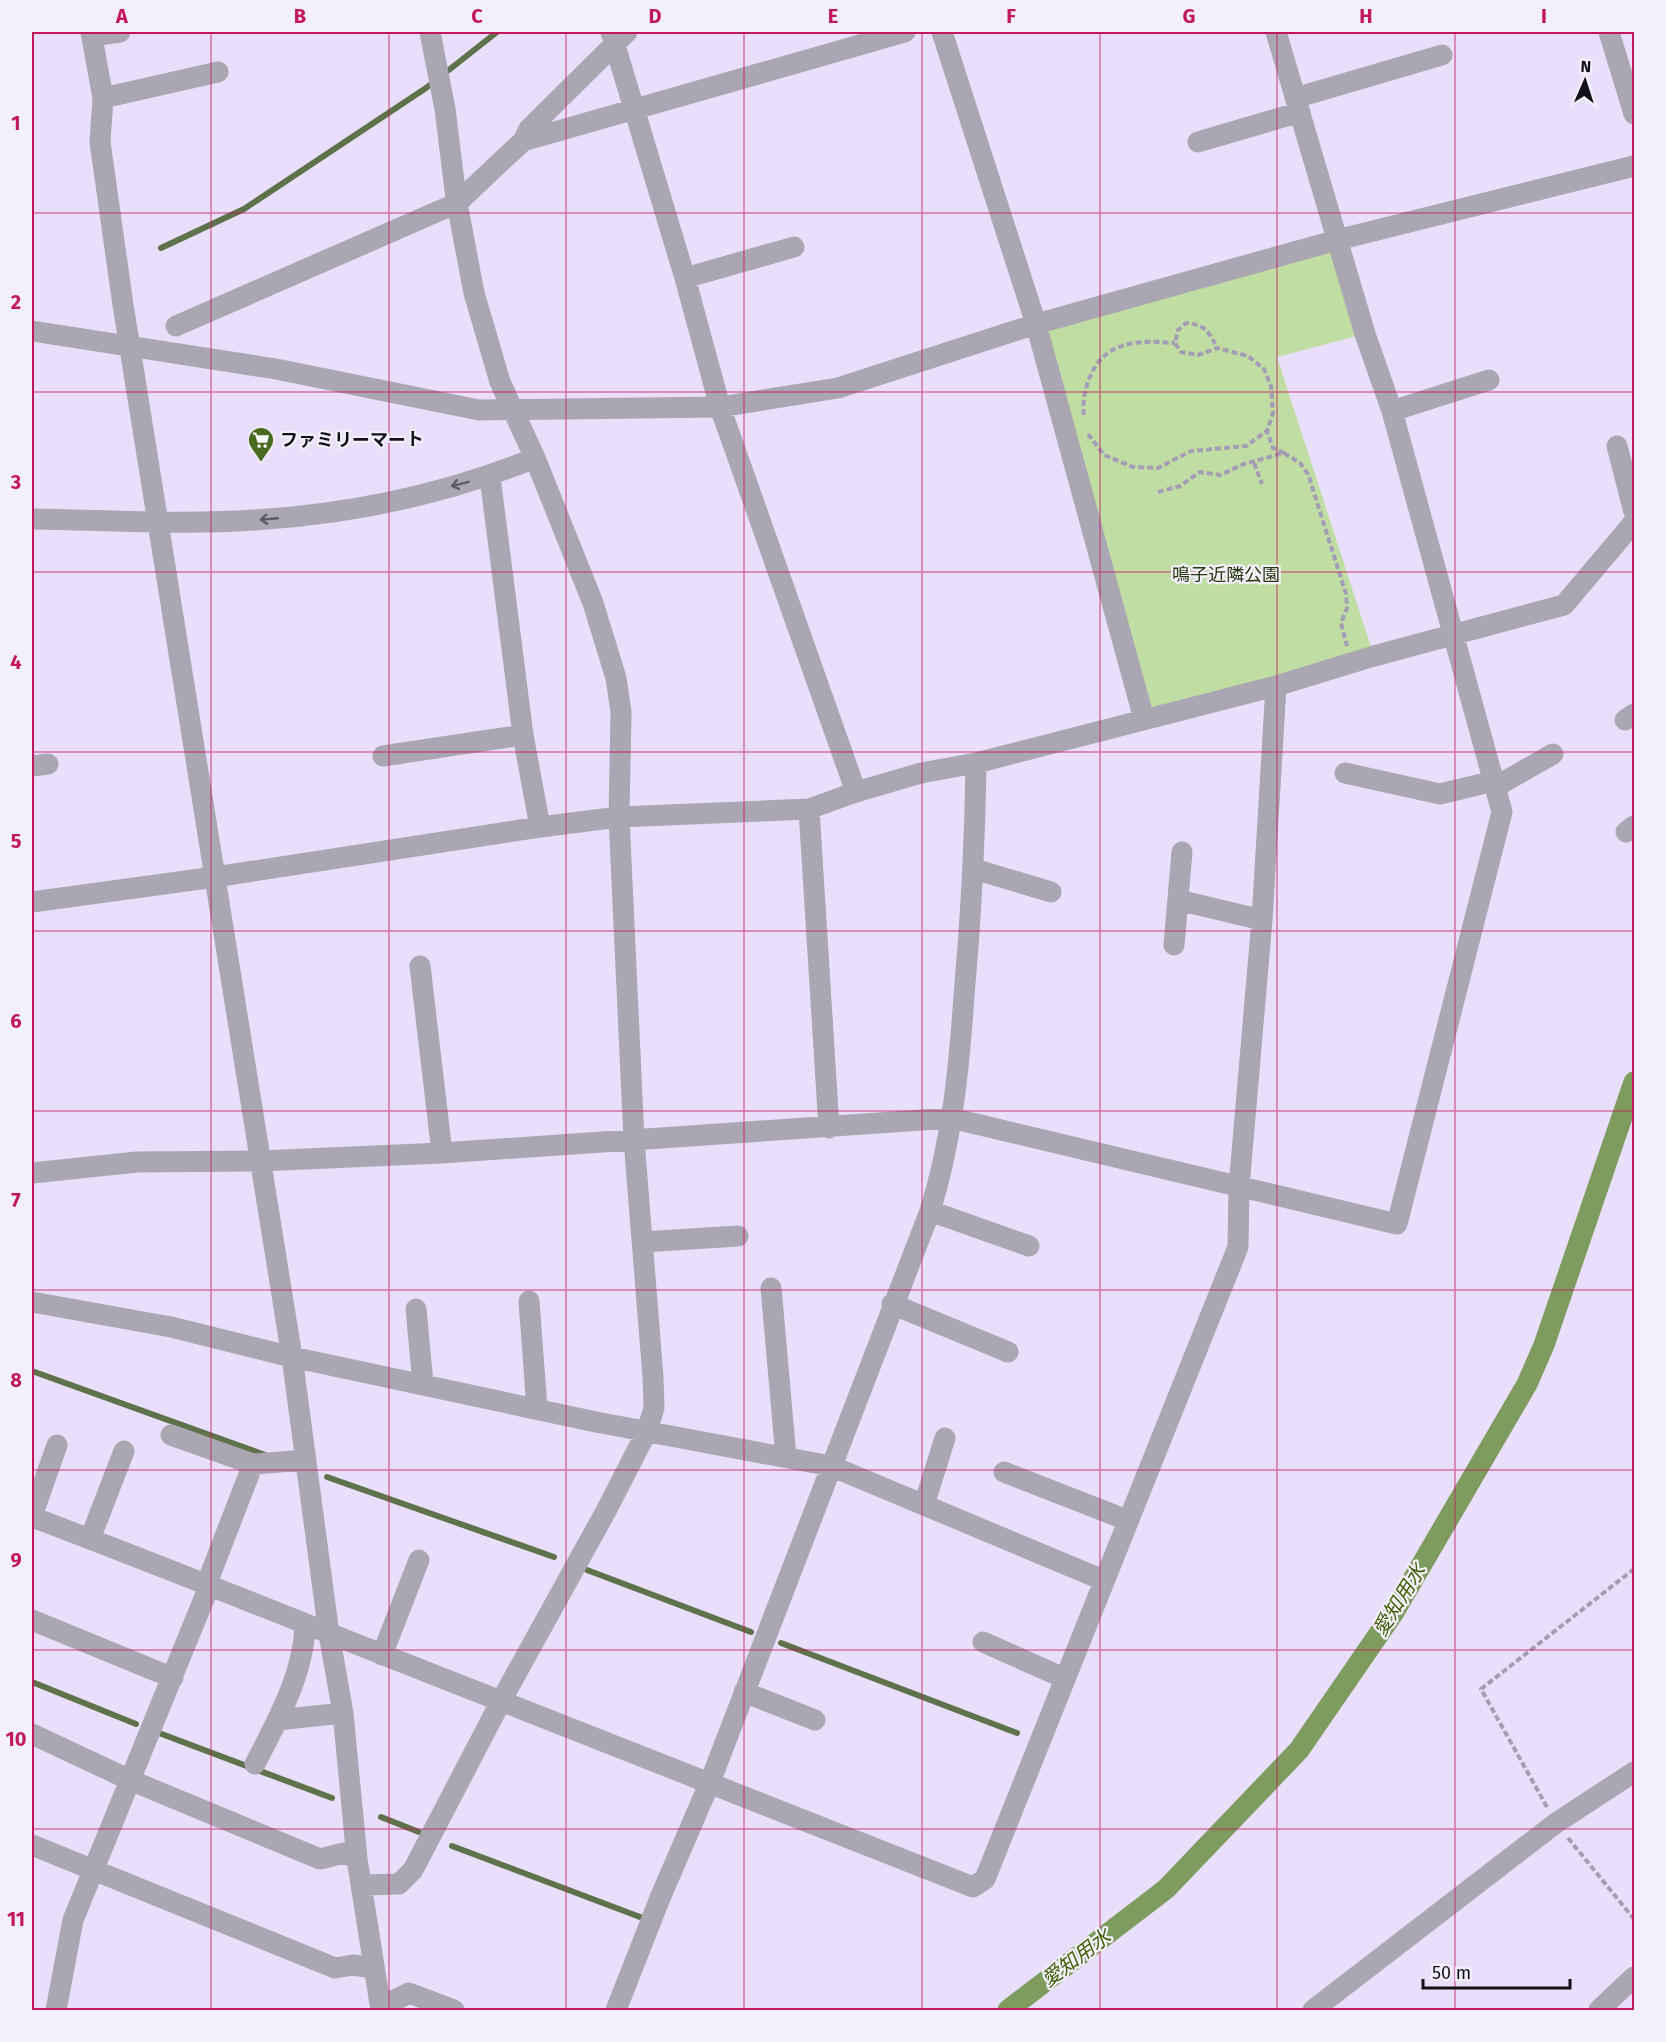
<svg xmlns="http://www.w3.org/2000/svg" width="1666" height="2042" viewBox="0 0 1666 2042" font-family="'Fira Sans','Noto Sans JP',sans-serif">
<style>
.green{fill:#c0dda4}
.lines{fill:none;stroke-linecap:round;stroke-linejoin:round}
.stream{stroke:#5e724b;stroke-width:6}
.canal{stroke:#7e9c60;stroke-width:21}
.path{stroke:#a59db3;stroke-width:4;stroke-dasharray:6 3;stroke-linecap:butt}
.minor{stroke:#aaa6b2;stroke-width:21}
.oneway{stroke:#5f5b66}
.grid{fill:none;stroke:#c2185b;stroke-width:1.5;stroke-opacity:0.55}
.labels{text-anchor:middle;dominant-baseline:central;stroke-width:4.5;stroke-linejoin:round;paint-order:stroke}
.poi-label{font-size:18px;font-weight:bold;fill:#14101a;stroke:#f3effb;text-anchor:start}
.park-label{font-size:18px;fill:#26390d;stroke:#f3effb}
.water-label{font-size:20px;font-style:italic;fill:#3c5e00;stroke:#f3effb}
.neatline{fill:none;stroke:#c2185b;stroke-width:2}
.grid-label{font-size:20px;text-anchor:middle;font-weight:bold;fill:#c2185b}
</style>
<rect width="100%" height="100%" fill="#e9dffb"/>
<path class="green" d="M1337,240L1365,334L1277,357L1374,656L1144,719L1036,324Z"/>
<g class="lines">
<path class="stream" d="M161,248L244,209L426,88L497,32
M32,1371L265,1455
M327,1477L554,1557
M587,1570L751,1632
M781,1643L1017,1733
M32,1682L136,1724
M159,1733L332,1798
M381,1817L419,1832
M452,1846L648,1920"/>
<path class="canal" d="M1008,2010L1166,1889L1299,1750L1394,1612L1527,1384L1544,1345L1634,1082"/>
<path class="path" d="M1084,415C1082,404 1085,389 1089,379C1104,340 1139,340 1175,343
M1088,434L1104,455L1133,467L1158,468L1191,451L1246,446L1267,431L1273,413L1271,386L1264,369L1248,356L1217,348L1198,355L1181,352L1175,343L1178,330L1186,323C1205,324 1210,333 1217,348
M1284,453L1300,463L1308,474L1346,594L1347,608L1341,623L1347,646
M1254,463L1262,484
M1158,492L1180,486L1200,472L1220,475L1244,464L1284,453L1273,448L1267,431
M1547,1807L1481,1689L1634,1569
M1568,1838L1634,1919"/>
<path class="minor" d="M91,32L103,98L100,142L123,305L292,1357L329,1634L343,1713L357,1859L381,2010
M430,32L445,109L456,198L474,293L500,382L535,458L593,603L616,678L621,712L619,817L634,1140L653,1377L654,1408L647,1431L606,1511L501,1701L973,1887L985,1879L1238,1247L1239,1187L1262,920L1276,686
M611,32L685,278L720,407L856,792
M942,32L1036,324L1144,719
M1609,32L1634,114
M92,36L120,32
M103,98L218,72
M1295,98L1442,55
M523,141L529,129L627,32
M1198,142L1300,112
M685,278L794,247
M176,326L457,203L523,141L905,32
M32,331L276,369L479,410L720,407L838,388L1036,324L1337,240L1634,166
M1392,411L1489,380
M1617,446L1634,512
M490,477L523,735L540,827
M32,519C106,520 181,525 255,520C351,514 446,494 535,458
M1625,720L1634,714
M383,756L523,735
M32,766L48,764
M1345,773L1440,794L1494,781
M1495,787L1553,754
M809,809L829,1128
M1626,832L1634,826
M974,869L1051,892
M1178,900L1262,920
M32,902L215,877L540,827L619,817L809,809L856,792L921,773L976,763L1276,686L1374,656L1564,605L1634,522
M1174,945L1182,852
M420,966L442,1153
M32,1173L137,1162L260,1161L442,1153L951,1118L1397,1224L1502,812L1392,411L1365,334L1276,32
M930,1211L1029,1246
M642,1242L738,1236
M771,1288L786,1457
M529,1301L537,1409
M32,1302L171,1327L292,1357L596,1422L831,1466L1103,1580
M892,1304L1008,1352
M416,1309L423,1384
M171,1435L253,1464L306,1460
M1004,1472L1127,1520
M924,1505L945,1438
M32,1516L57,1445
M32,1517C189,1576 344,1640 501,1701L413,1870L399,1884L363,1885
M90,1539L124,1451
M207,1583L253,1464
M32,1620L173,1678
M983,1642L1064,1678
M382,1655L419,1560
M744,1692L815,1720
M277,1720L343,1713
M32,1734L130,1780L320,1859L344,1853L357,1859
M255,1764C277,1721 304,1674 305,1625
M32,1845L335,1968L353,1965L373,1968
M381,2007L409,1993L454,2010
M56,2010L73,1920L210,1584
M616,2010L660,1898L710,1782L930,1211C952,1141 959,1069 964,996C971,918 975,841 976,763
M1313,2010L1556,1823L1634,1772
M1599,2010L1634,1977"/>
</g>
<defs><path id="oneway-shaft" d="M-6 0H5M1.5-3L5.5 0L1.5 3" fill="none" stroke-width="1.6" stroke-linecap="round" stroke-linejoin="round" transform="scale(1.5)"/></defs>
<g class="oneway">
<use href="#oneway-shaft" transform="translate(460 484) rotate(166)"/>
<use href="#oneway-shaft" transform="translate(269 519) rotate(175)"/>
</g>
<path class="grid" d="M211,32V2010M389,32V2010M566,32V2010M744,32V2010M922,32V2010M1100,32V2010M1277,32V2010M1455,32V2010M32,213H1634M32,392H1634M32,572H1634M32,752H1634M32,931H1634M32,1111H1634M32,1290H1634M32,1470H1634M32,1650H1634M32,1829H1634"/>
<defs>
<g id="supermarket-pin" transform="scale(1.35)"><path d="M0 17L-7.5 6A9.5 9.5 0 1 1 7.5 6Z" fill="#4a6a21" stroke="#f3effb"/><path d="M-6-5.5h2.5l.6 2H6L4.5 2H-2.5L-4.4-4H-6ZM-1.5 3.2a1.3 1.3 0 1 0 .1 0ZM3 3.2a1.3 1.3 0 1 0 .1 0Z" fill="#fff"/></g>
</defs>
<g fill-rule="evenodd">
<use href="#supermarket-pin" x="261" y="440"/>
</g>
<g class="labels">
<g class="poi-label">
<text x="280" y="440">ファミリーマート</text>
</g>
<g class="park-label">
<text x="1226" y="575">鳴子近隣公園</text>
</g>
<g class="water-label">
<text transform="translate(1399 1600) rotate(-58)">愛知用水</text>
<text transform="translate(1076 1958) rotate(-37)">愛知用水</text>
</g>
</g>
<rect width="1666" height="2042" fill="none" stroke="#f3effb" stroke-width="66"/>
<g transform="translate(1585 81) rotate(3)" stroke="#f3effb" stroke-width="4.5" paint-order="stroke">
<path d="M0-4.5L10 22L0 15L-10 22Z" fill="#14101a"/>
<text y="-9" font-size="16" font-weight="bold" text-anchor="middle" fill="#14101a">N</text>
</g>
<path d="M1423 1979v9h147v-9" fill="none" stroke="#14101a" stroke-width="3"/>
<text x="1432" y="1979" font-size="18" fill="#14101a" stroke="#f3effb" stroke-width="4.5" paint-order="stroke">50 m</text>
<rect x="33" y="33" width="1600" height="1976" class="neatline"/>
<g class="grid-label">
<text x="122" y="23">A</text>
<text x="300" y="23">B</text>
<text x="477" y="23">C</text>
<text x="655" y="23">D</text>
<text x="833" y="23">E</text>
<text x="1011" y="23">F</text>
<text x="1189" y="23">G</text>
<text x="1366" y="23">H</text>
<text x="1544" y="23">I</text>
<text x="16" y="130">1</text>
<text x="16" y="309">2</text>
<text x="16" y="489">3</text>
<text x="16" y="669">4</text>
<text x="16" y="848">5</text>
<text x="16" y="1028">6</text>
<text x="16" y="1207">7</text>
<text x="16" y="1387">8</text>
<text x="16" y="1567">9</text>
<text x="16" y="1746">10</text>
<text x="16" y="1926">11</text>
</g>
</svg>
